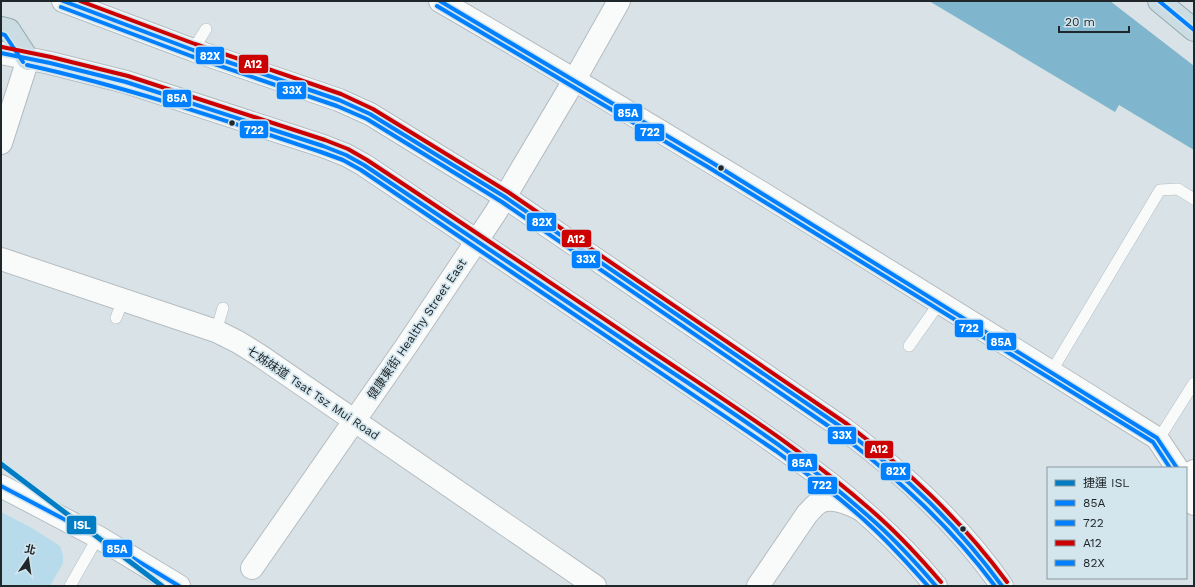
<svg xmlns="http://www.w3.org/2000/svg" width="1195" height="587" viewBox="0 0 1195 587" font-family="'Work Sans','Noto Sans TC',sans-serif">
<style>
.green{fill:#b7dbeb}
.water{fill:#7fb6cd}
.pier{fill:#d9e3e7}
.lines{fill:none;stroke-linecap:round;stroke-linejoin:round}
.lane-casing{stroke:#b5bcc0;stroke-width:12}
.street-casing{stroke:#b5bcc0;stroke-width:24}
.secondary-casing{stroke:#b5bcc0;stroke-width:24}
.highway-casing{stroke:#92a8b1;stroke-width:24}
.lane{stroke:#f9fbfb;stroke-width:11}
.street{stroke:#f9fbfb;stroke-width:22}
.secondary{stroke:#f9fbfb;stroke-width:22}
.highway{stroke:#cbdce3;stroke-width:22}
.bus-1-casing{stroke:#d3e5ed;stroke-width:7}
.bus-2-casing{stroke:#d3e5ed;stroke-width:7}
.bus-3-casing{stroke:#d3e5ed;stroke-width:7}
.bus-4-casing{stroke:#d3e5ed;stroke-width:7}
.bus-5-casing{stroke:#d3e5ed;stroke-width:7}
.bus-1{stroke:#0080ff;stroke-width:4}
.bus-2{stroke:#0080ff;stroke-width:4}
.bus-3{stroke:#c00;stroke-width:4}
.bus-4{stroke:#0080ff;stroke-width:4}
.bus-5{stroke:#0080ff;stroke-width:4}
.metro-1-casing{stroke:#d3e5ed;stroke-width:8}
.metro-1{stroke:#007dc5;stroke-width:5}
.bus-dot{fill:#20272a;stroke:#d3e5ed;stroke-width:1.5}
.labels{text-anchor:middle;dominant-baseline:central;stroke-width:3.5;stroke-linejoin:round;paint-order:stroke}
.street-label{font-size:12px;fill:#20272a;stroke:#d3e5ed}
.line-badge{stroke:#d3e5ed;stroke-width:1.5}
.badge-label{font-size:11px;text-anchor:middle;font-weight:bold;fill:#fff}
</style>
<rect width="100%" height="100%" fill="#d9e3e7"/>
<path class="green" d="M1,512L32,528L60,546L63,555V563L50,586H1Z"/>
<path class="water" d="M929,1H1194V150L1119,105L1115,112Z"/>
<path class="pier" d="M1110,1H1194V66L1189,62Z"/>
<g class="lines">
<g class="lane-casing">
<path id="lane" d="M193,50L206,29
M116,318L123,300
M216,331L223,308
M909,346L940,302
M1053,372V369L1160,190L1178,189L1194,199
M1158,440L1194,383
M70,586L98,537"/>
</g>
<g class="street-casing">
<path id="street" d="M63,1L193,50L339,100L370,114L505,197L844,429C904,474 959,524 1002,586
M1,259L216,331L238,342L259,355L595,586
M1186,475L1194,471
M252,568L407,345L496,212L575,79L619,1
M758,586L807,514C811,510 816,503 822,501C834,497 850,504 860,509"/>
</g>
<g class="secondary-casing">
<path id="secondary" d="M440,1C682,141 920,290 1157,438L1177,468
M1,53L50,63L126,82L323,146L346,155L364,165C468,235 572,305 676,375C768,438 865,498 936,586
M1,143L28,59
M1186,484L1194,504
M1,486L98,537L179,586"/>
</g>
<g class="highway-casing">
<path id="highway" d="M1159,1L1194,30
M1,28L9,30L28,59"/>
</g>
<use href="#lane" class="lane"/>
<use href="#street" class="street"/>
<use href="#secondary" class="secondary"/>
<use href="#highway" class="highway"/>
<g class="bus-1-casing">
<path id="bus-1" d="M440,1L711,162L1157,438L1177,468
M1,53L50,63L126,82L323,146L346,155L364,165C459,229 554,293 649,357C727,409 807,460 877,524C898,543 917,564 936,586
M1,486L98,537L179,586"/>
</g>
<g class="bus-2-casing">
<path id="bus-2" d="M437,6L708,167L1153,442L1170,468
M1,34L5,35L23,62
M27,65C127,87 224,120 321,152L343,160L361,170L776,451C810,476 845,501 875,530C894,548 911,567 928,586"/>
</g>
<g class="bus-3-casing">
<path id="bus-3" d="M80,1L195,44L341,94L373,109L508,192L847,424C909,471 961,520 1007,582
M2,47L51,57L128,76L325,140L348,149L367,160C461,222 554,285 647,348C727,402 810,454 881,519C903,539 922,560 941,582"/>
</g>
<g class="bus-4-casing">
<path id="bus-4" d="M63,1L193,50L339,100L370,114L505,197L844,429C905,476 957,524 1002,586
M1159,1L1194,30"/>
</g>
<g class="bus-5-casing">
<path id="bus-5" d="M61,7L191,56L337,106L367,119L502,202L840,434C898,479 951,527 995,586"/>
</g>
<use href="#bus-1" class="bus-1"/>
<use href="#bus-2" class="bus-2"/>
<use href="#bus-3" class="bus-3"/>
<use href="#bus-4" class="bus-4"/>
<use href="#bus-5" class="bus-5"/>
<g class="metro-1-casing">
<path id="metro-1" d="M1,464L162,586"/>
</g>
<use href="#metro-1" class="metro-1"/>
</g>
<g class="bus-dot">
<circle cx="232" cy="123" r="3.5"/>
<circle cx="721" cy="168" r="3.5"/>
<circle cx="963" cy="529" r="3.5"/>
</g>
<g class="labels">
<g class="street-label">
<text transform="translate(417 329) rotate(-56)">健康東街 Healthy Street East</text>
<text transform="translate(313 393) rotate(34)">七姊妹道 Tsat Tsz Mui Road</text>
</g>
</g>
<g class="line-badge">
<rect x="195" y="46" width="30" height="19" rx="4" fill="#0080ff"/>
<rect x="238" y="54" width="31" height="20" rx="4" fill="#c00"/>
<rect x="276" y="81" width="31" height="19" rx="4" fill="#0080ff"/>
<rect x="162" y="89" width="30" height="19" rx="4" fill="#0080ff"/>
<rect x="613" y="103" width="30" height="19" rx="4" fill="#0080ff"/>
<rect x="239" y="120" width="30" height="19" rx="4" fill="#0080ff"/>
<rect x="634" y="123" width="31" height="19" rx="4" fill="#0080ff"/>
<rect x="526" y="212" width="31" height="20" rx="4" fill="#0080ff"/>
<rect x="561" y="229" width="31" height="19" rx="4" fill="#c00"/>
<rect x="571" y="250" width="30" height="19" rx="4" fill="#0080ff"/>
<rect x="954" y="319" width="30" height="19" rx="4" fill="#0080ff"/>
<rect x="986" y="332" width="31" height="19" rx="4" fill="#0080ff"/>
<rect x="827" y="426" width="30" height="19" rx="4" fill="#0080ff"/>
<rect x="864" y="440" width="30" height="19" rx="4" fill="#c00"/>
<rect x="787" y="453" width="31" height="19" rx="4" fill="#0080ff"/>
<rect x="880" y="462" width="31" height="19" rx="4" fill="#0080ff"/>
<rect x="807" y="476" width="31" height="19" rx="4" fill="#0080ff"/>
<rect x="66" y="515" width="31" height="20" rx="4" fill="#007dc5"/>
<rect x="102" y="539" width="31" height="19" rx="4" fill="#0080ff"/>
</g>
<g class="badge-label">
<text x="210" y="60">82X</text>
<text x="253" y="68">A12</text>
<text x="292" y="94">33X</text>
<text x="177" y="102">85A</text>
<text x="628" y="117">85A</text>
<text x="254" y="134">722</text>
<text x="650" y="136">722</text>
<text x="542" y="226">82X</text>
<text x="576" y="243">A12</text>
<text x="586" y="263">33X</text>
<text x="969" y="332">722</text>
<text x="1001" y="346">85A</text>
<text x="842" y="439">33X</text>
<text x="879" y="453">A12</text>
<text x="802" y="467">85A</text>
<text x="896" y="475">82X</text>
<text x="822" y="489">722</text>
<text x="82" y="529">ISL</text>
<text x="117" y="553">85A</text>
</g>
<rect width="1195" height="587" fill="none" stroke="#20272a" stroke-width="4"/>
<rect x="1047" y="467" width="140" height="112" fill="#d3e5ed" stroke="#8b999f"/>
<rect x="1055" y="480" width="20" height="6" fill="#007dc5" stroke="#8b999f"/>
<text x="1083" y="487" font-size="12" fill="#20272a">捷運 ISL</text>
<rect x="1055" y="500" width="20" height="6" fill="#0080ff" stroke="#8b999f"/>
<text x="1083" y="507" font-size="12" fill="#20272a">85A</text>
<rect x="1055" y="520" width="20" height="6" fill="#0080ff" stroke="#8b999f"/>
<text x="1083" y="527" font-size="12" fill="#20272a">722</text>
<rect x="1055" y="540" width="20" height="6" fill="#cc0000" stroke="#8b999f"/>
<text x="1083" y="547" font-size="12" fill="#20272a">A12</text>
<rect x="1055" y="560" width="20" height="6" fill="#0080ff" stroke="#8b999f"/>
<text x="1083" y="567" font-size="12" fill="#20272a">82X</text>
<g transform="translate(28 559) rotate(13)" stroke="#d3e5ed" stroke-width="3" paint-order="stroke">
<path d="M0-3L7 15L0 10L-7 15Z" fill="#20272a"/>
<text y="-6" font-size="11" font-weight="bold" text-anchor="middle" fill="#20272a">北</text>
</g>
<path d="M1059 26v6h70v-6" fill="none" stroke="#20272a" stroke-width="2"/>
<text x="1065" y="26" font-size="12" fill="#20272a" stroke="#d3e5ed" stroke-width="3" paint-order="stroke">20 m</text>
</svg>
